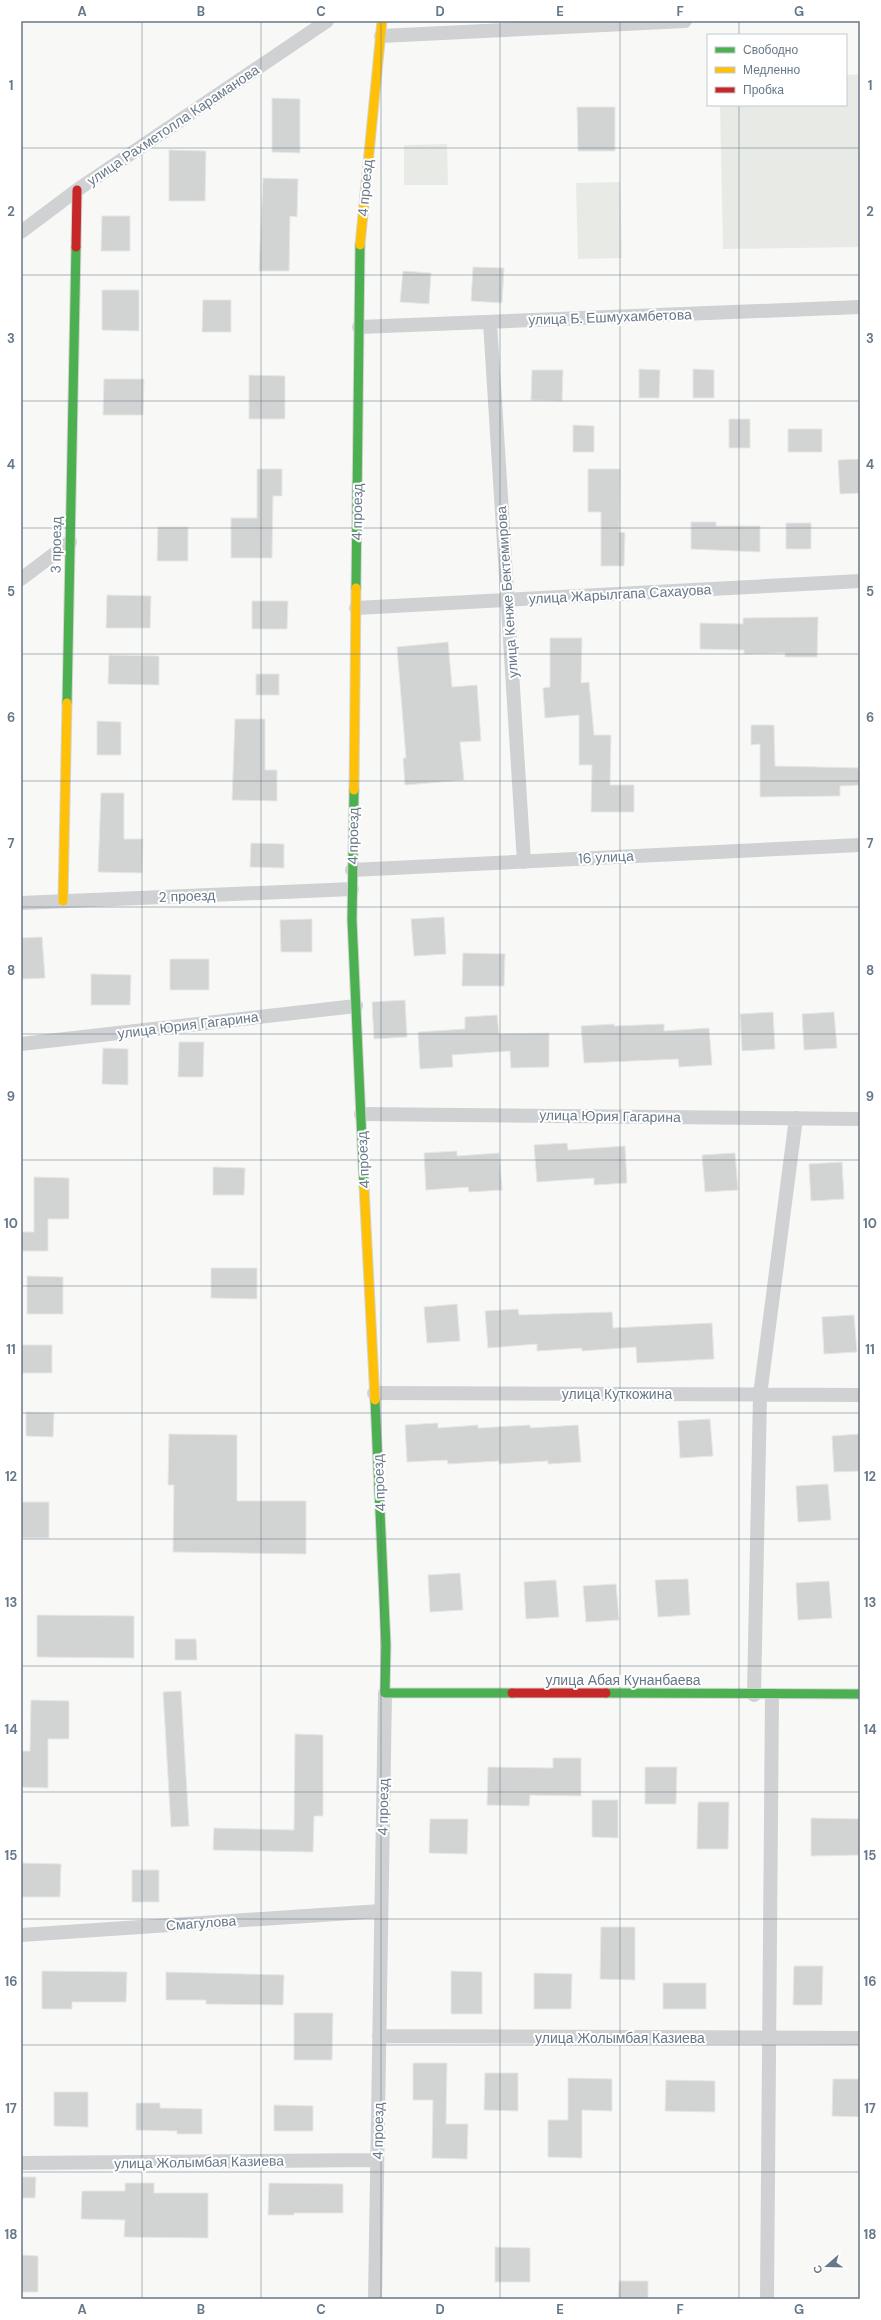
<svg xmlns="http://www.w3.org/2000/svg" width="881" height="2320" viewBox="0 0 881 2320" font-family="'DM Sans',sans-serif">
<style>
.green{fill:#e8ebe5}
.building{fill:#d2d3d3;stroke:#e7e7e6}
.lines{fill:none;stroke-linecap:round;stroke-linejoin:round}
.fast-casing{stroke:#d3d5d6;stroke-width:11}
.slow-casing{stroke:#d3d5d6;stroke-width:11}
.jam-casing{stroke:#d3d5d6;stroke-width:11}
.street{stroke:#cfd1d2;stroke-width:14}
.fast{stroke:#4caf50;stroke-width:9}
.slow{stroke:#ffc107;stroke-width:9}
.jam{stroke:#c62828;stroke-width:9}
.grid{fill:none;stroke:#677888;stroke-width:1;stroke-opacity:0.55}
.labels{text-anchor:middle;dominant-baseline:central;stroke-width:4;stroke-linejoin:round;paint-order:stroke}
.street-label{font-size:14px;fill:#677888;stroke:#fff}
.neatline{fill:none;stroke:#677888;stroke-width:1.5}
.grid-label{font-size:13px;text-anchor:middle;font-weight:bold;fill:#677888}
</style>
<rect width="100%" height="100%" fill="#f8f8f7"/>
<path class="green" d="M860,74V247L723,249L720,105H846V75Z
M447,144L448,185H404V145Z
M620,182L622,258L578,259L576,183Z"/>
<path class="building" d="M272,98L300,99V153L272,152Z
M577,107H615V151H578Z
M169,150L206,151L205,201H169Z
M263,178L298,179L297,217L290,216L289,271H259Z
M102,216H130V251H101Z
M473,267L504,268L502,303L471,301Z
M403,271L431,273L429,304L400,302Z
M102,290H139V331L102,330Z
M203,300H231V332H202Z
M639,369L660,370L659,398H639Z
M693,369L714,370V398H693Z
M532,370H563L562,401L531,400Z
M249,375L285,376V419H249Z
M104,379H144L143,415H103Z
M729,419H750V448H729Z
M573,425L594,426V452H573Z
M788,429H822V452H788Z
M860,459V493L840,494L838,460Z
M257,469H282V496H273L272,558H231V518H257Z
M588,469H620L619,532L625,533L624,566H601V512H588Z
M691,522H716V526H760V552L691,549Z
M786,523H811V549H786Z
M158,527H188V561H157Z
M107,595L151,596L150,628H106Z
M252,601H288L287,629H252Z
M818,617L817,657H785V653L744,654V650L700,649V623L743,624V618Z
M550,638H582L581,683L589,682L594,735H611L610,785H634V812H591L592,765H579V715L545,718L543,688L550,687Z
M448,642L452,687L477,685L481,741L460,742L464,780L405,785L403,758H406L397,647Z
M109,655L159,656V685L108,684Z
M256,674H279V695H256Z
M235,719H265V770H277V801L232,800Z
M97,721L121,722V755H97Z
M751,725H774L775,766L860,768V785L840,786V796L760,797V744L751,745Z
M101,793H124V839H143L142,873L98,872Z
M251,843L284,844V868L250,867Z
M444,917L446,954L414,956L411,919Z
M312,919V952H281L280,920Z
M42,937L45,978L21,979V938Z
M463,953L505,954L504,986H462Z
M170,959H209V990H170Z
M91,974L131,975L130,1005H91Z
M405,1000L407,1037L374,1039L372,1002Z
M773,1012L775,1049L742,1051L740,1014Z
M834,1012L837,1048L804,1050L802,1014Z
M497,1015L499,1034L549,1033V1067L511,1068L510,1051L452,1055L453,1067L420,1069L418,1032L465,1029V1017Z
M614,1024V1026L664,1024V1031L709,1028L712,1065L679,1067L678,1059L584,1063L581,1026Z
M179,1042H204L203,1077H178Z
M103,1048L128,1049V1085L102,1084Z
M567,1143L568,1150L625,1146L627,1183L594,1185V1178L537,1182L534,1145Z
M457,1151V1156L499,1153L502,1190L469,1192L468,1187L426,1190L424,1153Z
M735,1153L738,1190L705,1192L702,1155Z
M842,1162L844,1199L811,1201L809,1164Z
M213,1167L245,1168L244,1195H213Z
M34,1177L69,1178V1219H48V1251H21V1232H34Z
M211,1268H257V1299L211,1298Z
M27,1276L63,1277V1314H27Z
M457,1304L460,1341L427,1343L424,1307Z
M518,1309L519,1315L612,1312L613,1328L712,1323L714,1359L637,1363L636,1347L582,1351V1348L537,1351V1344L488,1348L485,1311Z
M854,1315L857,1352L824,1354L822,1317Z
M21,1345H52V1373H21Z
M26,1412L54,1413L53,1437L26,1436Z
M710,1419L713,1456L680,1458L678,1421Z
M438,1423V1428L478,1425V1428L530,1425V1428L578,1425L581,1462L548,1464V1461L499,1464V1461L448,1464L447,1460L407,1462L405,1425Z
M169,1434L237,1435V1501H306V1554L173,1552L174,1485H168Z
M860,1434V1471L834,1472L832,1436Z
M828,1484L831,1520L798,1522L796,1486Z
M21,1502H49V1538H21Z
M460,1573L463,1610L430,1612L428,1575Z
M688,1579L690,1615L658,1617L655,1580Z
M556,1580L559,1617L526,1619L524,1582Z
M829,1581L832,1618L798,1620L796,1583Z
M616,1584L619,1620L586,1622L583,1586Z
M37,1615L134,1616V1658L37,1657Z
M175,1639H196L197,1660H175Z
M181,1691L189,1826L171,1827L163,1692Z
M31,1700L69,1701V1739H48V1788L21,1787V1751H30Z
M295,1734L323,1735V1816H314L313,1852L213,1850L214,1828L294,1830Z
M553,1758H581V1796L530,1795L529,1806L487,1805L488,1767L553,1768Z
M645,1767H677L676,1804H645Z
M592,1800H618V1838L592,1837Z
M698,1802H729L728,1849H697Z
M811,1818L860,1819V1855L811,1856Z
M430,1819H468L467,1854L429,1853Z
M21,1863L61,1864L60,1897H21Z
M132,1870H159V1902H132Z
M601,1927H635V1980L600,1979Z
M794,1966H823L822,2005H793Z
M42,1971L127,1972L126,2002H72V2009H42Z
M451,1971L482,1972V2014H451Z
M166,1972L284,1975L283,2005L206,2004V2000H166Z
M534,1973L572,1974L571,2009H534Z
M663,1983H706V2009H663Z
M294,2013H333L332,2060H294Z
M413,2063H447L446,2124H468L467,2159L432,2158L433,2100H413Z
M485,2073H518V2111L484,2110Z
M568,2078L612,2079V2111L582,2110V2158L548,2157V2120H568Z
M833,2079H860V2117L832,2116Z
M666,2080L715,2081V2112L665,2111Z
M54,2092H88V2127L54,2126Z
M136,2103H160V2108L202,2109V2134H177V2131L136,2130Z
M274,2105L313,2106V2131H274Z
M21,2177H36L35,2198H21Z
M125,2183H154V2193H208V2238L124,2237L125,2220L81,2219L82,2191H125Z
M269,2183L343,2184V2213H294V2215H268Z
M495,2247L530,2248V2282H495Z
M21,2255L38,2256V2292H21Z
M619,2281H648V2299H618Z"/>
<g class="lines">
<g class="fast-casing">
<path id="fast" d="M356,588L360,245
M67,703L76,247
M354,790L352,920L364,1186
M375,1400L386,1645L385,1693H512
M606,1693L860,1694"/>
</g>
<g class="slow-casing">
<path id="slow" d="M360,245L382,21
M354,790L356,588
M63,901L67,703
M364,1186L375,1400"/>
</g>
<g class="jam-casing">
<path id="jam" d="M76,247L77,190
M512,1693H606"/>
</g>
<path class="street" d="M381,36L685,21
M21,232L77,190L327,21
M490,322L524,862
M359,327L860,307
M21,579L70,542
M356,608L860,581
M352,870L860,845
M21,903L352,889
M21,1044L356,1006
M361,1114L860,1119
M374,1393L860,1395
M754,1695L760,1395L796,1118
M21,1935L381,1911
M379,2036L860,2038
M21,2163L377,2160
M375,2299L385,1693
M767,2299L772,1695"/>
<use href="#fast" class="fast"/>
<use href="#slow" class="slow"/>
<use href="#jam" class="jam"/>
</g>
<path class="grid" d="M142,21V2299M261,21V2299M381,21V2299M500,21V2299M620,21V2299M739,21V35M739,105V2299M21,148H860M21,275H860M21,401H860M21,528H860M21,654H860M21,781H860M21,907H860M21,1034H860M21,1160H860M21,1286H860M21,1413H860M21,1539H860M21,1666H860M21,1792H860M21,1919H860M21,2045H860M21,2172H860"/>
<g class="labels">
<g class="street-label">
<text transform="translate(173 125) rotate(-34)">улица Рахметолла Караманова</text>
<text transform="translate(365 188) rotate(-85)">4 проезд</text>
<text transform="translate(610 317) rotate(-2)">улица Б. Ешмухамбетова</text>
<text transform="translate(357 512) rotate(-89)">4 проезд</text>
<text transform="translate(56 545) rotate(-89)">3 проезд</text>
<text transform="translate(507 592) rotate(-94)">улица Кенже Бектемирова</text>
<text transform="translate(620 594) rotate(-3)">улица Жарылгапа Сахауова</text>
<text transform="translate(353 836) rotate(-89)">4 проезд</text>
<text transform="translate(606 857) rotate(-3)">16 улица</text>
<text transform="translate(187 896) rotate(-2)">2 проезд</text>
<text transform="translate(188 1025) rotate(-7)">улица Юрия Гагарина</text>
<text transform="translate(610 1116) rotate(1)">улица Юрия Гагарина</text>
<text transform="translate(363 1160) rotate(-93)">4 проезд</text>
<text x="617" y="1394">улица Куткожина</text>
<text transform="translate(379 1483) rotate(-93)">4 проезд</text>
<text x="623" y="1680">улица Абая Кунанбаева</text>
<text transform="translate(383 1807) rotate(-89)">4 проезд</text>
<text transform="translate(201 1923) rotate(-4)">Смагулова</text>
<text x="620" y="2038">улица Жолымбая Казиева</text>
<text transform="translate(378 2131) rotate(-89)">4 проезд</text>
<text transform="translate(199 2162) rotate(-1)">улица Жолымбая Казиева</text>
</g>
</g>
<rect width="881" height="2320" fill="none" stroke="#ffffff" stroke-width="44"/>
<rect x="707" y="34" width="140" height="72" fill="#ffffff" stroke="#c2c9cf"/>
<rect x="715" y="47" width="20" height="6" fill="#4caf50" stroke="#c2c9cf"/>
<text x="743" y="54" font-size="12" fill="#677888">Свободно</text>
<rect x="715" y="67" width="20" height="6" fill="#ffc107" stroke="#c2c9cf"/>
<text x="743" y="74" font-size="12" fill="#677888">Медленно</text>
<rect x="715" y="87" width="20" height="6" fill="#c62828" stroke="#c2c9cf"/>
<text x="743" y="94" font-size="12" fill="#677888">Пробка</text>
<g transform="translate(827 2266) rotate(250)" stroke="#ffffff" stroke-width="3" paint-order="stroke">
<path d="M0-3L7 15L0 10L-7 15Z" fill="#677888"/>
<text y="-6" font-size="11" font-weight="bold" text-anchor="middle" fill="#677888">С</text>
</g>
<rect x="22" y="22" width="837" height="2276" class="neatline"/>
<g class="grid-label">
<text x="82" y="16">A</text>
<text x="201" y="16">B</text>
<text x="321" y="16">C</text>
<text x="440" y="16">D</text>
<text x="560" y="16">E</text>
<text x="680" y="16">F</text>
<text x="799" y="16">G</text>
<text x="11" y="90">1</text>
<text x="870" y="90">1</text>
<text x="11" y="216">2</text>
<text x="870" y="216">2</text>
<text x="11" y="343">3</text>
<text x="870" y="343">3</text>
<text x="11" y="469">4</text>
<text x="870" y="469">4</text>
<text x="11" y="596">5</text>
<text x="870" y="596">5</text>
<text x="11" y="722">6</text>
<text x="870" y="722">6</text>
<text x="11" y="848">7</text>
<text x="870" y="848">7</text>
<text x="11" y="975">8</text>
<text x="870" y="975">8</text>
<text x="11" y="1101">9</text>
<text x="870" y="1101">9</text>
<text x="11" y="1228">10</text>
<text x="870" y="1228">10</text>
<text x="11" y="1354">11</text>
<text x="870" y="1354">11</text>
<text x="11" y="1481">12</text>
<text x="870" y="1481">12</text>
<text x="11" y="1607">13</text>
<text x="870" y="1607">13</text>
<text x="11" y="1734">14</text>
<text x="870" y="1734">14</text>
<text x="11" y="1860">15</text>
<text x="870" y="1860">15</text>
<text x="11" y="1986">16</text>
<text x="870" y="1986">16</text>
<text x="11" y="2113">17</text>
<text x="870" y="2113">17</text>
<text x="11" y="2239">18</text>
<text x="870" y="2239">18</text>
<text x="82" y="2314">A</text>
<text x="201" y="2314">B</text>
<text x="321" y="2314">C</text>
<text x="440" y="2314">D</text>
<text x="560" y="2314">E</text>
<text x="680" y="2314">F</text>
<text x="799" y="2314">G</text>
</g>
</svg>
